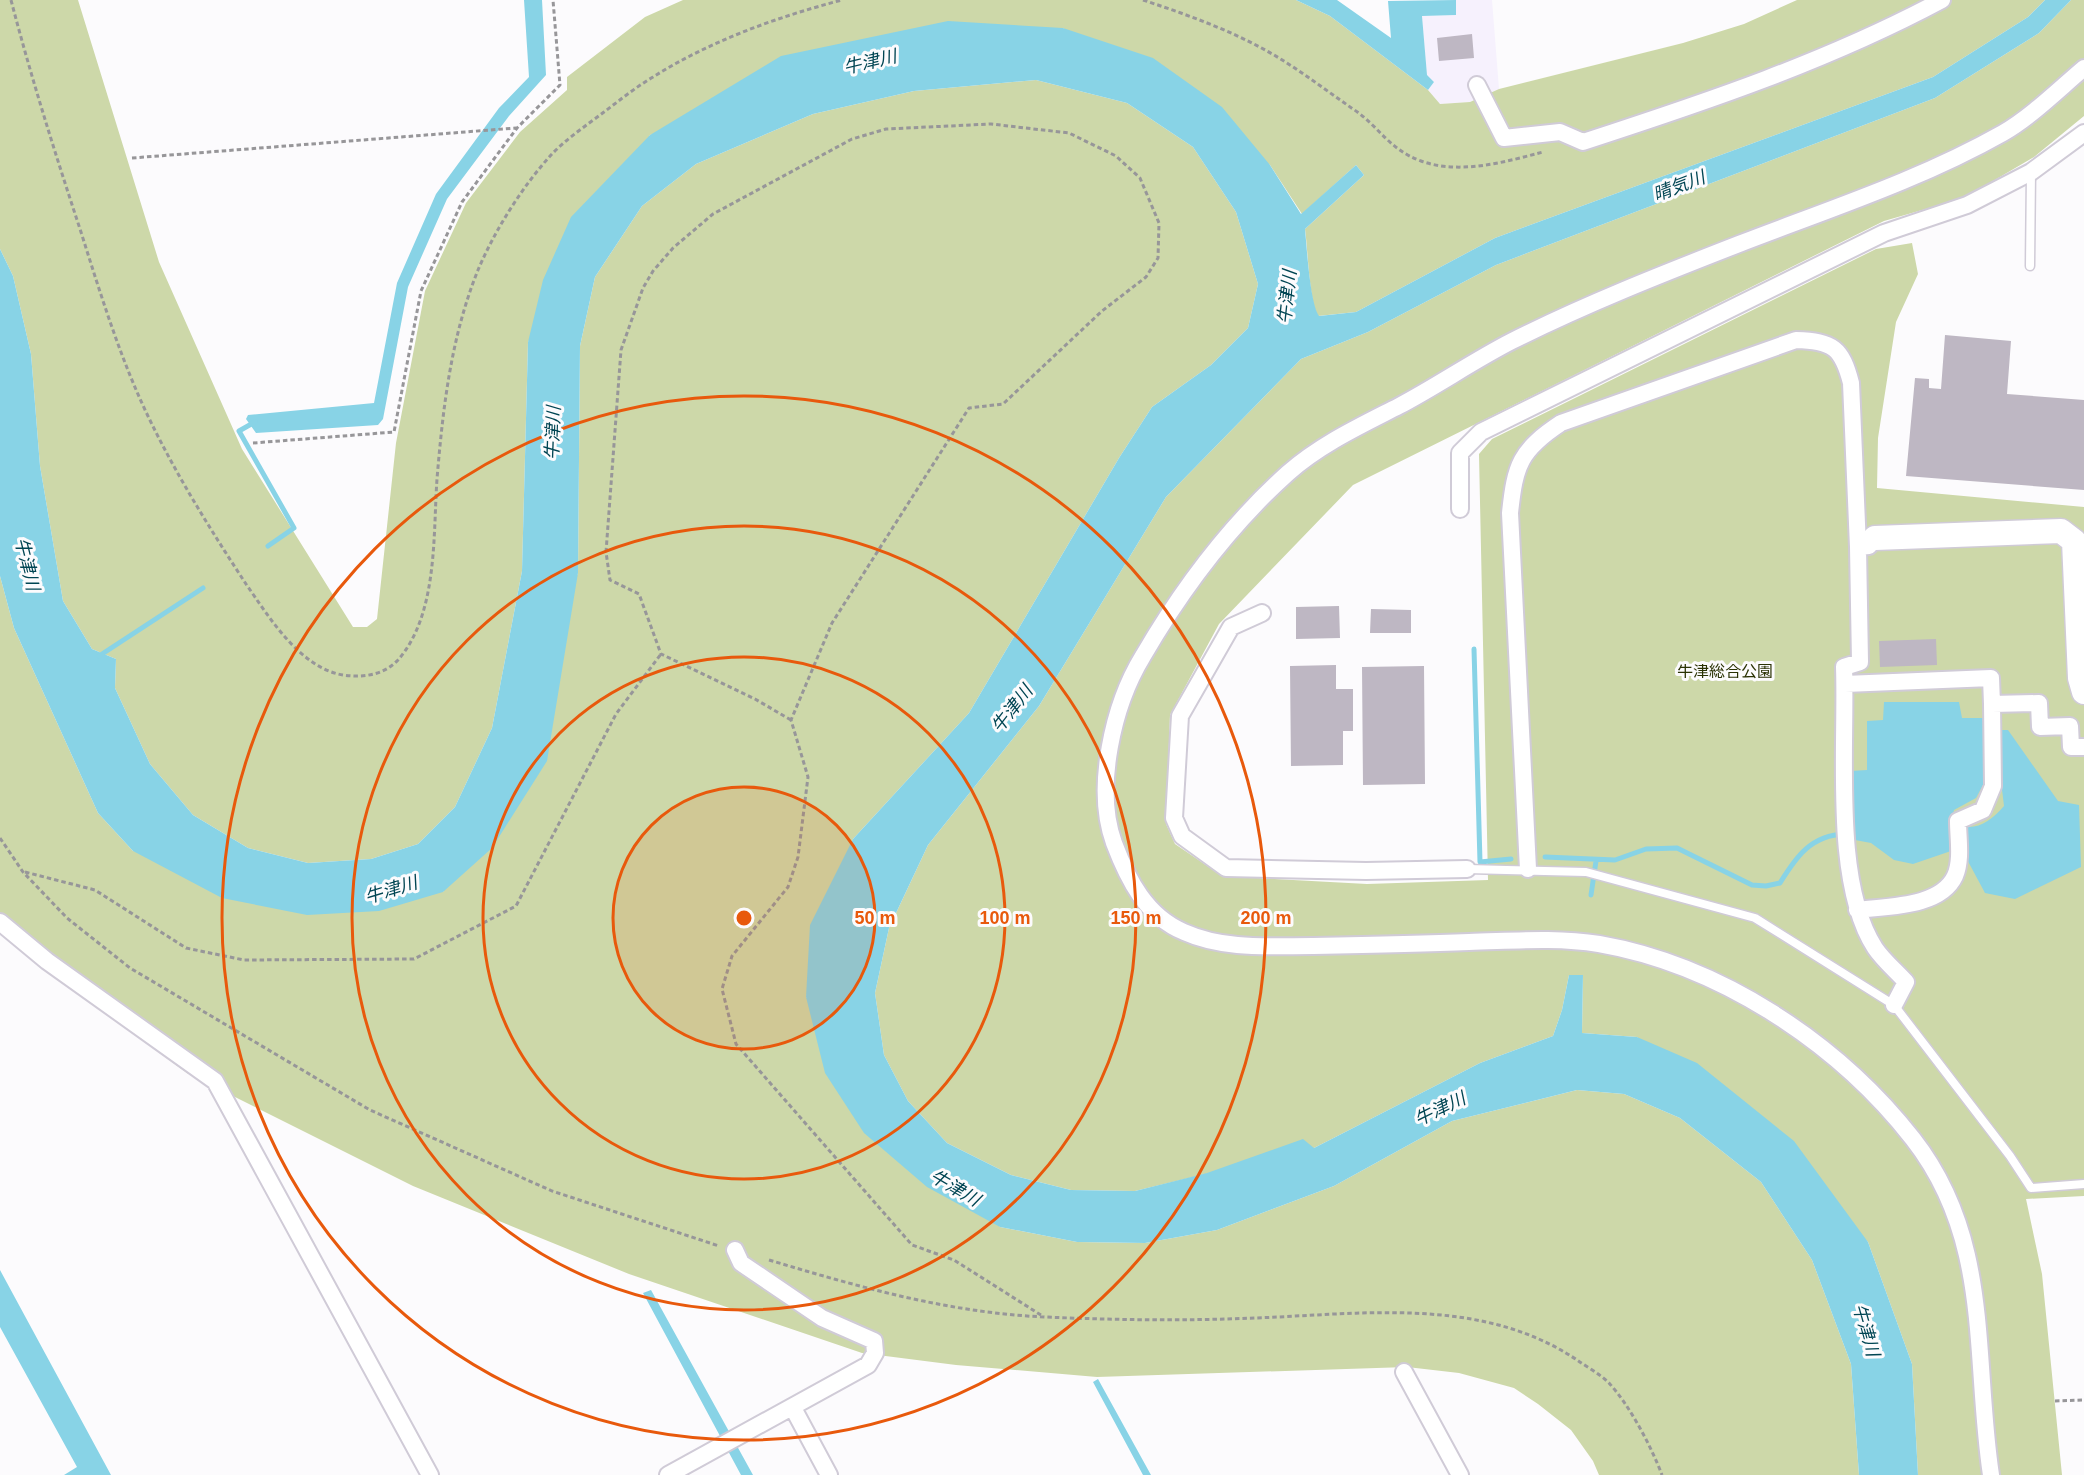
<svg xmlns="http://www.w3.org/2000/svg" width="2084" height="1475" viewBox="0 0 2084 1475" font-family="Helvetica,'Noto Sans JP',sans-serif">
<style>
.built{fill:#f6f1fd}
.green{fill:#cdd8a9}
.water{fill:#88d3e6;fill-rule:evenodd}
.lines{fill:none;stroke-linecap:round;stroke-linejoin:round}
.stream{stroke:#88d3e6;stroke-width:5}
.building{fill:#beb7c3}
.lane-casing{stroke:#d0cbd7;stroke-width:11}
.street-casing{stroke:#d0cbd7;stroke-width:20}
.secondary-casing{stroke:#d0cbd7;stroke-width:27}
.path{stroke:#979699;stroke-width:3;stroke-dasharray:4.5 3;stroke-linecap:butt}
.lane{stroke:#fff;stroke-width:8}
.street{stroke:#fff;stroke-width:16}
.secondary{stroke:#fff;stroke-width:24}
.ring{fill:none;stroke:#e8590c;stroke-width:3}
.labels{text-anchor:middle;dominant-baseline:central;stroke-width:6;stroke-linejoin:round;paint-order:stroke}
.park-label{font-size:16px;fill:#2a3204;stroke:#fcfbfd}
.water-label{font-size:18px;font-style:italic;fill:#004553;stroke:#fcfbfd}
.centre{fill:#e8590c;stroke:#fcfbfd;stroke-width:3}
.ring-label{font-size:18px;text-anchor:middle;font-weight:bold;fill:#e8590c;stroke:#fcfbfd;stroke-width:6;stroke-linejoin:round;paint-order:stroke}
</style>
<rect width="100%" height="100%" fill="#fcfbfd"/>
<path class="built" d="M1456,0H1492L1499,89L1470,102L1440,104L1428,90L1434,82L1427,76L1422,16L1456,15Z"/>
<path class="green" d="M0,0H78L159,262L242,449L353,627H367L377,619L396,443L425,291L466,203L520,132L567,90V77L645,17L683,0H1296L1330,16L1428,90L1440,104L1470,102L1499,89L1683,43L1744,24L1797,0H2045L2028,17L1933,77L1495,238L1356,312L1318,316C1309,301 1308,250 1305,229L1364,175L1356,165L1302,214L1270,165L1063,28L650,135L528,342L522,571L492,728L455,807L418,844L371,859L308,863L248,848L193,815L150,764L115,688L116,659L92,649L63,601L40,466L31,354L13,276L0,249Z
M2071,0H2084V116L2034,157L1964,198L1884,221L1353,485L1219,624L1170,715L1166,824L1175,844L1222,876L1367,884L1488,880L1479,454L1492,439L1876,249L1912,243L1918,274L1896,322L1878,438L1877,488L2084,507V1196L2026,1199L2042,1274L2062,1475H1918L1912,1364L1868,1242L1637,1037L1582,1033L1583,975H1569L1562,1010L1553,1036L1480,1063L1314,1148L1135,1191L1071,1190L1011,1175L947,1143L908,1101L884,1055L875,993L889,928L928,845L1039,706L1166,497L1301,359L1368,332L1496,265L1935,98L2039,33Z
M1036,80L1127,103L1193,147L1236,212L1258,284L1248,328L1211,365L1152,407L1119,458L969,713L853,839L806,997L1000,1227L1077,1242L1145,1243L1217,1230L1334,1186L1452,1121L1577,1090L1624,1094L1680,1118L1761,1182L1812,1260L1851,1364L1859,1475H1599L1593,1461L1571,1430L1538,1404L1514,1388L1459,1373L1407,1367L1097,1377L956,1365L862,1353L629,1274L413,1186L187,1073L40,965L0,926V576L14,628L98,813L133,851L443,892L578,573L580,346L595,277L642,206L696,164L813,114L914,91Z"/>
<path class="water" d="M524,0H542L546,75L509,116L447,199L408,287L383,419L378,425L256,433L246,419L248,415L374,403L397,283L436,194L499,108L529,77Z
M1296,0H1337L1391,38L1388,1L1456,0V15L1422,16L1427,75L1434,82L1428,90L1330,16Z
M2045,0H2071L2039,33L1935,98L1496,265L1368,332L1301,359L1166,497L1039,706L928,845L889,928L875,993L884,1055L908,1101L947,1143L1011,1175L1071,1190L1135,1191L1207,1173L1303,1139L1314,1148L1480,1063L1553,1036L1562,1010L1569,975H1583L1582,1033L1637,1037L1697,1063L1794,1141L1868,1242L1912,1364L1918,1475H1859L1851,1364L1812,1260L1761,1182L1680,1118L1624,1094L1577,1090L1452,1121L1334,1186L1217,1230L1145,1243L1077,1242L1000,1227L927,1187L864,1133L825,1073L806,997L810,925L853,839L969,713L1119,458L1152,407L1211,365L1248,328L1258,284L1236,212L1193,147L1127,103L1036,80L914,91L813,114L696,164L642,206L595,277L580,346L578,573L547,761L492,848L443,892L379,911L307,915L222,898L133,851L98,813L14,628L0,576V249L13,276L31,354L40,466L63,601L92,649L116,659L115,688L150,764L193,815L248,848L308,863L371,859L418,844L455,807L492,728L522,571L528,342L543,280L571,217L650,135L781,56L948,21L1063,28L1153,58L1222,107L1270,165L1301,214L1356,165L1364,175L1305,229C1307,249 1310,303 1319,316L1356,312L1495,238L1933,77L2028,17Z
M1884,702H1959L1962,718H1987L1988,730H2008L2058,801L2079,805L2081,867L2015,899L1985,893L1963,852L1951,851L1913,864L1894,860L1871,843L1855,840L1850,771L1867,770V721L1883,720ZM2001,781L2004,806C1989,823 1975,833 1951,823L1954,810L1976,798L1984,783Z
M0,1270L111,1475H64L77,1467L0,1327Z
M651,1290L753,1475H741L643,1293Z
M1098,1379L1151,1475H1143L1093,1382Z"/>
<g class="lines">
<path class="stream" d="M255,422L239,431L294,528L268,546
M1474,649L1480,862L1511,859
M99,656L203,588
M1545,857L1615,860L1646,849L1677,848L1752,885L1766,886L1780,883C1796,857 1811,835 1845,834
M1591,895L1596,861"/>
</g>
<path class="building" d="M1472,34L1474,58L1439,61L1437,38Z
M1945,335L2011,341L2007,394L2084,400V490L1906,476L1915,378L1929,379V388L1941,389Z
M1339,606L1340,638L1296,639V607Z
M1371,609L1411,610V633H1370Z
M1936,639L1937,665L1880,667L1879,641Z
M1336,665V689H1353V731H1343V765L1291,766L1290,666Z
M1424,666L1425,784L1363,785L1362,667Z"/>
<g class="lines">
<g class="lane-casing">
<path id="lane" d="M2030,266L2031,172
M1467,869L1586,872L1755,918L1894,1005L2010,1156L2031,1188L2084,1184"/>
</g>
<g class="street-casing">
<path id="street" d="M1477,85L1504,138L1560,132L1583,142C1706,102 1828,61 1942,0
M1460,509V453L1481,432L1884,233L1967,205L2031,172L2084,133
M1869,546L1858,547L1860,662L1844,667C1847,747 1832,882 1875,948C1883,960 1896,971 1906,982L1894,1005
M1262,613L1231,627L1180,716L1174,818L1182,836L1226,868L1366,871L1467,869
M1845,684L1991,678L1992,704L2039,703L2040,727L2070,726L2071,747H2084
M1528,869L1510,513C1515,465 1520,450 1561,423L1796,340C1833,341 1842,348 1851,383L1858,547
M1857,910C1886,906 1940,908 1955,876C1962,860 1958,838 1958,821L1983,810L1993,786L1992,704
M0,922L47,961L215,1081L430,1475
M1404,1372L1460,1475
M793,1408L829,1475
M668,1475L868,1365L875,1353L874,1341L822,1318L741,1263L735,1250
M1991,1475C1973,1356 1992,1240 1913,1139C1838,1043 1720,965 1599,944C1556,937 1512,941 1469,942C1417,944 1365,945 1313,946C1270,946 1224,950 1184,932C1146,916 1128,880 1114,843C1094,788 1113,705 1143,656C1182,589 1229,526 1288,473C1321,444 1360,426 1399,406C1437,386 1473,361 1512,341C1586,304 1662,274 1739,244C1827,210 1920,180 2003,133C2032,116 2058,90 2084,68"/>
</g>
<g class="secondary-casing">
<path id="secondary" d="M1875,538L2061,531L2074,541L2080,678L2084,692"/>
</g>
<path class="path" d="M11,0C31,77 55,153 80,229C100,292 119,355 147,414C175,473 210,529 246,584C269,617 300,668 343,675C363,678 384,675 398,660C438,614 433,536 437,479C443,407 451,337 478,270C495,230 522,187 551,155C566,139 587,125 604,112C620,100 636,87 653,77C710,41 777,17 842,0
M1143,0C1188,15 1233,31 1274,55C1301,71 1327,91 1353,109C1379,126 1388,149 1421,161C1460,175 1505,162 1543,152
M132,158L516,128
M253,443L394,432L421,291L462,202L517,128L560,85L553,0
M791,720L755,699L661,654L639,594L610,580L606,552L621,350L643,288L653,271L673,248L713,214L852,139L886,129L991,124L1069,133L1116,156L1140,178L1159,223L1158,258L1146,277L1102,311L1003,404L969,408L832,623L791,720L808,777L798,857L788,887L732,956L722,989L736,1044L912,1245L954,1260L1044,1317
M0,838L23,872L67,918L130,968L370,1110L552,1191L719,1246
M25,872L95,890L186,948L244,960L414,959L516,906L616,714L661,654
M769,1260C859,1287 950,1313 1045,1317C1114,1320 1186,1321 1255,1318C1363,1314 1482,1296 1577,1360C1587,1367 1600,1374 1609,1383C1630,1406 1651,1446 1662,1475
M2055,1401L2084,1400"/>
<use href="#lane" class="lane"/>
<use href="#street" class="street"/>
<use href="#secondary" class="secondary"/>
</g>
<circle cx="744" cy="918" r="131" fill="#e8590c" fill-opacity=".12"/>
<g class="ring">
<circle cx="744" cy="918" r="131"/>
<circle cx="744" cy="918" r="261"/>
<circle cx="744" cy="918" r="392"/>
<circle cx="744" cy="918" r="522"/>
</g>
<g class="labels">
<g class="park-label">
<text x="1725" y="671">牛津総合公園</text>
</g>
<g class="water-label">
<text transform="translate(870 62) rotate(-13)">牛津川</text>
<text transform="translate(1679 186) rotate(-21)">晴気川</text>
<text transform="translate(1287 297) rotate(-84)">牛津川</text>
<text transform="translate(553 433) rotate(-88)">牛津川</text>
<text transform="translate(27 564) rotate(76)">牛津川</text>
<text transform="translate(1012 709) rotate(-52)">牛津川</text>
<text transform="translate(391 890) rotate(-17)">牛津川</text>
<text transform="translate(1440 1109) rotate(-26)">牛津川</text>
<text transform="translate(955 1188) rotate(30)">牛津川</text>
<text transform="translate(1866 1330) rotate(74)">牛津川</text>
</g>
</g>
<circle cx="744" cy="918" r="9" class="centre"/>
<g class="ring-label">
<text x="875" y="924">50 m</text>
<text x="1005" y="924">100 m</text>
<text x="1136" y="924">150 m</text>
<text x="1266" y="924">200 m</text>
</g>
</svg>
